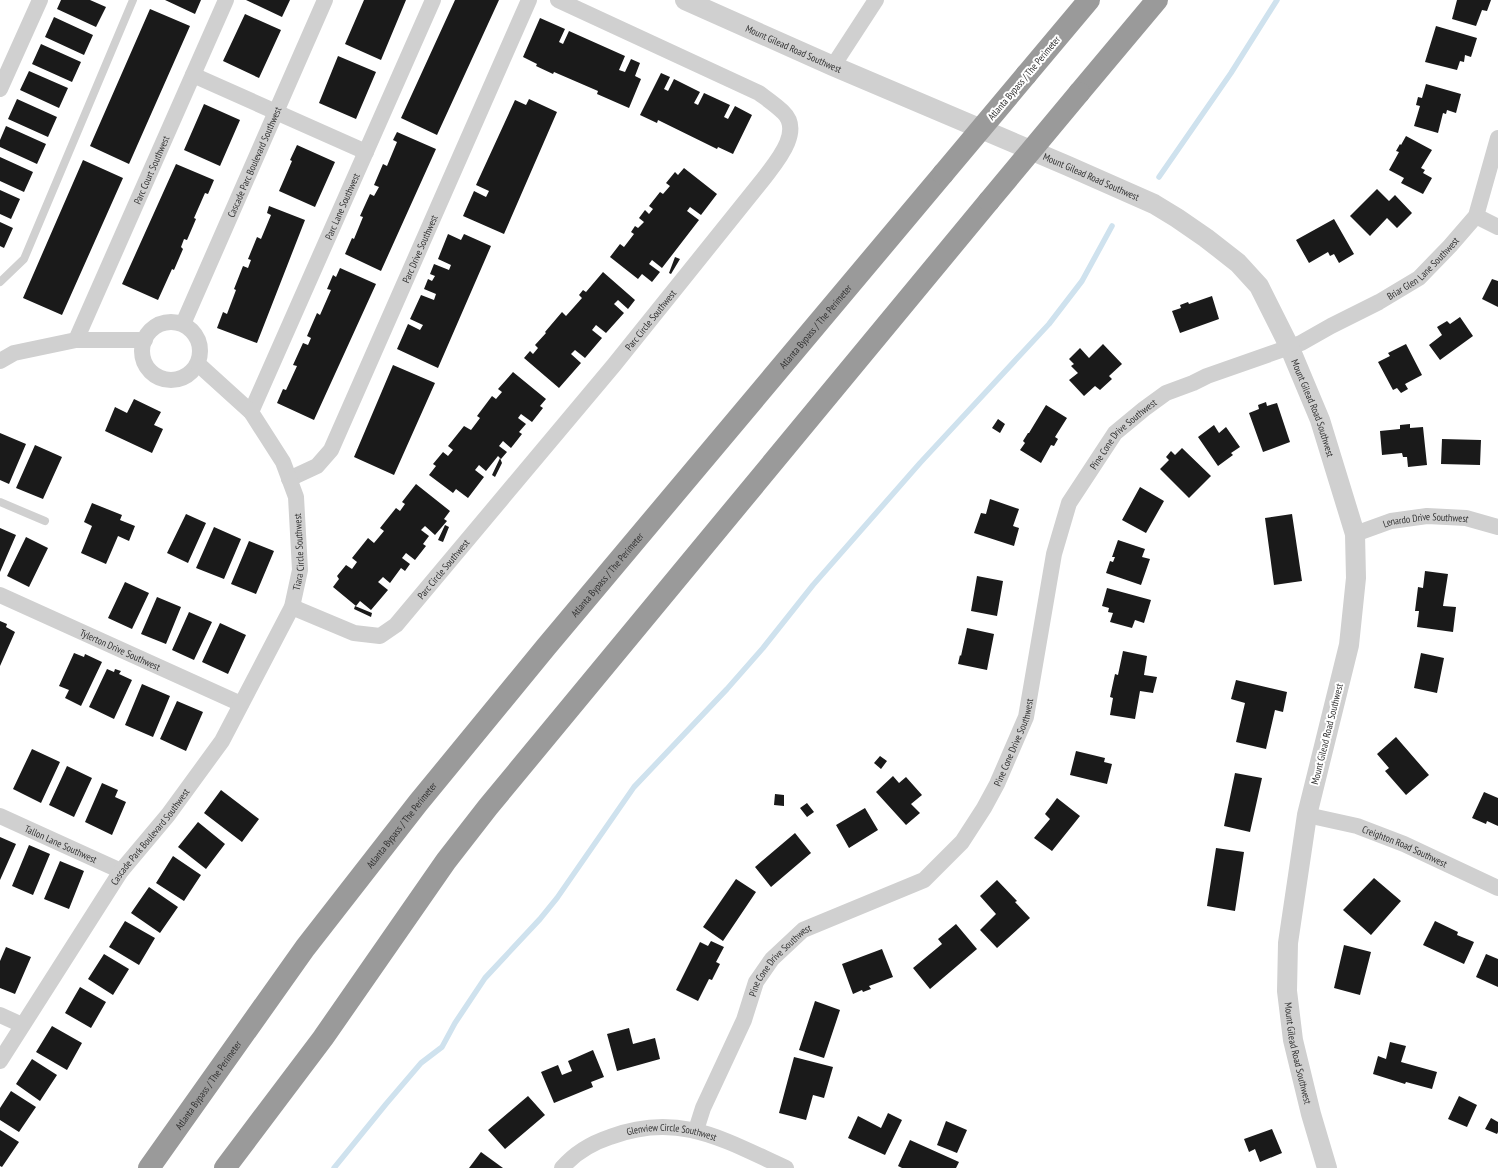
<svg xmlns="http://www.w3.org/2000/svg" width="1498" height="1168" viewBox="0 0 1498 1168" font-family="'PT Sans Narrow',sans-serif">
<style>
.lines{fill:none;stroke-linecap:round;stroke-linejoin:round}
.stream{stroke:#cfe2ee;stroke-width:5.5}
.building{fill:#1a1a1a}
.service{stroke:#d0d0d0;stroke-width:8}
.minor{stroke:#d0d0d0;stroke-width:16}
.tertiary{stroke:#d0d0d0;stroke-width:20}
.motorway{stroke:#9a9a9a;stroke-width:22}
.motorway-bridge{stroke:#9a9a9a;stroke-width:22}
.labels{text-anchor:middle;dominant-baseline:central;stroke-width:4;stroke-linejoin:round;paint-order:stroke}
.street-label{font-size:10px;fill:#333;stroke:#fff}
</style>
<rect width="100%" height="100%" fill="#fff"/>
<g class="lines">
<path class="stream" d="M1159,177L1231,73L1277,0
M334,1168L386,1104L421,1063L442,1047L455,1023L485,978L540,919L557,898L634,787L727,689L763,648L813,585L920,463L1049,324L1082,281L1112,226"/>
</g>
<path class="building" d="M61,0H90L106,7L96,27L57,9Z
M165,0H201L195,14Z
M246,0H290L282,17Z
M364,0H406L381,60L345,44Z
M455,0H499L437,135L401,118Z
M1457,0H1491L1487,11L1482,10L1476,26L1452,19Z
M150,9L190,26L129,164L90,146Z
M245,14L281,30L259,78L223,61Z
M54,17L93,35L84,55L45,37Z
M540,18L565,29L559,42L563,44L569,31L625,56L619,70L625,72L631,59L640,63L635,76L641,79L629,108L597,94L598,91L554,72L553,74L536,66L537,64L523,57Z
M1436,26L1477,38L1471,57L1465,55L1464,62L1460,61L1457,70L1425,62Z
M41,44L81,62L72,82L32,64Z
M338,56L376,72L356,119L319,103Z
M29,71L68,88L59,108L20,90Z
M661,73L670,77L664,89L668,91L674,79L700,92L694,103L698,105L704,93L730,105L724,117L728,119L735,106L752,115L733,154L718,147L717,149L658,120L657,123L640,115Z
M1426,84L1461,94L1456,113L1447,110L1446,114L1443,113L1438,133L1414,126L1420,106L1416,105L1418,97L1422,98Z
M17,99L57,117L48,137L8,119Z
M529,99L557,112L504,234L463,216L474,191L486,197L489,191L476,185L515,100L526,105Z
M204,104L240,120L220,166L184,150Z
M6,126L46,144L37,164L0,147V140Z
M397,132L436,149L381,271L345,254L352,238L354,239L363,217L360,216L370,194L374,196L379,187L374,185L383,164L387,166L397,142L393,140Z
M1406,136L1432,150L1421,168L1425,170L1423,173L1432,178L1423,194L1401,183L1404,178L1389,170L1399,152L1396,151L1400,144L1401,145Z
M297,145L335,162L315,207L279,191L292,161L290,160Z
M0,157L33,172L24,192L0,181Z
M83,160L123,178L62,315L23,298Z
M176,164L214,180L208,194L205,193L194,218L196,219L187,240L184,239L181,247L183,249L174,270L172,269L158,300L122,284Z
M684,168L717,194L701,215L690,207L687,211L699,220L662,268L652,260L649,264L660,272L652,282L642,274L638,279L610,257L620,244L624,247L634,234L631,232L635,226L638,228L644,222L639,218L645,210L649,214L653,209L649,206L660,192L663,194L670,186L666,183L675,172L678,175Z
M1377,189L1389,201L1395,195L1412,213L1397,228L1387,218L1370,236L1350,216Z
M0,190L20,199L11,219L0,214Z
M269,206L305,220L257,343L217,328L223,312L227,314L236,290L234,289L243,266L248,268L251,260L248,259L257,237L261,239L271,215L267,213Z
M1334,219L1354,254L1339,263L1334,254L1330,256L1328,252L1309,263L1296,240Z
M0,222L13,228L4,248L0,246Z
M448,234L461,240L464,234L491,246L438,368L397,349L408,324L420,330L423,325L410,319L421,295L434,300L436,294L424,289L428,279L432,281L435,276L430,274L434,264L449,270L451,265L438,259Z
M675,257L680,259L671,274L669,273Z
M340,268L376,284L314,420L277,403L283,389L286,390L297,366L293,365L303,343L308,345L311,338L307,336L317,313L320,315L331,290L327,289L333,275L336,277Z
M603,272L635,300L628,309L618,300L614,304L624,313L606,333L596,325L592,330L602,338L585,358L575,350L571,354L581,363L559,388L524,358L530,351L533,354L538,348L535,345L546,333L545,332L562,312L566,316L582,298L579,295L583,290L586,292Z
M1492,279L1498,281V307L1482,299Z
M1212,296L1219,319L1180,333L1172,311L1181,308L1180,305L1188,302L1189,304Z
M1460,317L1473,336L1440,360L1429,345L1442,335L1437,327L1447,321L1450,324Z
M1103,344L1122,364L1109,376L1112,379L1100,390L1095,386L1084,396L1069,380L1078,373L1071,366L1074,364L1069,359L1080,348L1089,358Z
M1406,344L1422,375L1405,384L1408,389L1401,393L1397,388L1393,390L1378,362L1390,356L1388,353Z
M393,365L435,383L394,475L354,457Z
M513,372L546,399L540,406L543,408L532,422L521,414L518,418L526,424L519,432L522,434L511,448L503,441L499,446L507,452L501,459L498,456L486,471L479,465L475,470L484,477L468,498L456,489L453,493L429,475L436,466L433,464L443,452L448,456L453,450L448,446L464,426L471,430L480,418L477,416L492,396L496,399L502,392L498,389Z
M134,399L161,412L154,425L163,429L152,453L105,431L115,407L127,413Z
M1266,402L1267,406L1277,403L1290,442L1263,452L1249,413L1259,409L1258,405Z
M1046,405L1067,418L1055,437L1058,439L1054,446L1051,445L1041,463L1020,450L1025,443L1023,441L1028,433H1029Z
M998,419L1005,424L1000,433L992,428Z
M1410,424V428L1423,427L1427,465L1408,467L1407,457H1403L1402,453L1382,455L1380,431L1400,429V425Z
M1214,425L1219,433L1226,427L1240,447L1231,453L1233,455L1218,466L1198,437Z
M0,433L26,444L9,484L0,480Z
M1442,439L1481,440L1480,465L1441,464Z
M35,445L62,457L43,499L16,488Z
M1182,448L1211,476L1189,498L1160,469L1169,460L1166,457L1171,451L1175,455Z
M500,458L502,463L495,477L492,475Z
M416,484L450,511L444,519L447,521L435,535L425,526L421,530L429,536L423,544L426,546L415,560L406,553L402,558L410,564L405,571L401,568L390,583L383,577L378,582L388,590L371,610L360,601L356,606L333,587L339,579L337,576L346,565L352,569L357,562L352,558L368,538L374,543L384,531L380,528L396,508L400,511L405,504L402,502Z
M1140,487L1164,501L1146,533L1122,520Z
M990,499L1019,509L1013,526L1019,528L1014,546L974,533L981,513L986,514Z
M92,503L122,515L120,520L135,526L129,541L118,536L106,564L81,553L92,526L84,522Z
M186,514L206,523L188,563L167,553Z
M1292,514L1302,581L1274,585L1265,518Z
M445,525L449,527L443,542L438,540Z
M214,527L241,539L224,579L196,568Z
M0,528L16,535L0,572Z
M26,537L48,548L29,587L7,576Z
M1118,540L1145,549L1142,557L1150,559L1141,585L1106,573L1110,561L1113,562L1115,557H1112Z
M249,541L274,551L256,594L231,584Z
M1425,571L1448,574L1443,606L1456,607L1453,632L1417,627L1419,611H1415L1418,587L1423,588Z
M977,576L1003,581L997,616L971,611Z
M125,582L149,593L132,629L108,618Z
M1107,588L1151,600L1144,623L1135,620L1132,628L1110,622L1113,613L1108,612L1109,608L1102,606Z
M157,597L181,607L166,644L141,634Z
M355,606L372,613L371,617L354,609Z
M189,612L212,622L194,660L172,650Z
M0,621L7,624L6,627L15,632L0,666Z
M220,623L246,635L228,674L202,662Z
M967,628L994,634L987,670L958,664L960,655L961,656Z
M1123,651L1147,656L1144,675L1157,677L1153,693L1140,691L1135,719L1110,715L1113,698L1110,697L1115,674L1118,675Z
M74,653L84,657L85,654L102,662L81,706L65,698L69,690L59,686Z
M1421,653L1444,658L1437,693L1414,688Z
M107,669L114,672L115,669L121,671L119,674L132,680L114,719L89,707Z
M1236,680L1287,692L1283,712L1275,710L1266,749L1236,742L1245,703L1231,699Z
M142,684L170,696L153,737L125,725Z
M177,701L203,712L186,751L160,739Z
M1396,737L1429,775L1406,795L1385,771L1389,768L1377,754Z
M32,749L60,762L41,803L13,789Z
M1076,751L1105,758L1104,762L1112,764L1107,784L1070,775Z
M880,756L887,761L881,769L874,763Z
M67,766L92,778L74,817L49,805Z
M1235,773L1262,778L1250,832L1224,826Z
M893,776L899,783L906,777L922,795L911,804L920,813L906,825L876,792Z
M102,783L118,790L115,797L126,802L112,835L85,822Z
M221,790L259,819L242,842L204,813Z
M1484,792L1498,798V826L1487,821L1486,824L1472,818Z
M775,794L784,795V806L774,805Z
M1057,798L1080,816L1052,851L1034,838L1050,819L1045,814Z
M807,803L814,812L807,817L800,808Z
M865,808L878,830L849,848L836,825Z
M198,822L225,844L206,869L178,847Z
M795,833L811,853L771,887L755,867Z
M0,837L16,844L0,880Z
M29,845L50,854L33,895L12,886Z
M1216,848L1244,852L1235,911L1207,906Z
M173,856L201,875L184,901L156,883Z
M60,861L84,871L69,909L44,899Z
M1374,878L1401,901L1371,935L1343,910Z
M736,879L756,892L723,941L703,927Z
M997,880L1017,901L1015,902L1030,918L997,948L980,930L996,914L980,896Z
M149,887L178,907L160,933L131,913Z
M125,921L155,938L139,965L109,947Z
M1435,921L1458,932L1457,935L1474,942L1464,964L1423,945Z
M956,924L977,949L930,989L913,968L942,944L938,939Z
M711,941L724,947L716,962L720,964L712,980L709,979L698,1001L676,990L700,942L708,946Z
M1344,945L1371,952L1360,995L1334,988Z
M6,947L31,957L15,994L0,988V961Z
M882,949L893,977L869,986L871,989L863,992L862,990L853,994L842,964Z
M104,954L129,969L113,995L88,979Z
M1486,954L1498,959V987L1476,977Z
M80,987L106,1002L91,1028L65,1013Z
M815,1001L840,1010L824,1058L799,1050Z
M52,1026L82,1043L67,1070L36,1052Z
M629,1028L633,1044L655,1038L660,1059L617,1071L607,1034Z
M1390,1042L1406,1046L1401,1062L1437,1072L1432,1089L1406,1082L1405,1084L1373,1074L1378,1056L1386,1059Z
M593,1050L604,1077L591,1082L593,1087L554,1103L541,1072L558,1065L562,1075L572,1071L568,1061Z
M794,1057L833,1067L824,1098L813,1095L806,1120L779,1113Z
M32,1059L57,1075L40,1101L16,1084Z
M11,1091L36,1107L19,1132L0,1120V1108Z
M528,1096L545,1115L505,1149L488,1130Z
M1459,1096L1477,1105L1467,1127L1448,1119Z
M888,1113L902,1120L885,1155L848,1138L858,1116L881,1128Z
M1491,1118L1498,1122V1132L1497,1134L1485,1129Z
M946,1121L967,1130L957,1153L937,1145Z
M1272,1129L1282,1153L1260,1162L1255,1149L1249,1152L1244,1139Z
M0,1130L19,1142L2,1167L0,1166Z
M910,1140L959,1162L956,1168H902L898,1166Z
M481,1152L503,1168H469Z"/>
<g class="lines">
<path class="service" d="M0,282L24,259L133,0
M0,502L45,521"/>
<g class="minor">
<path d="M833,66L876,0"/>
<path d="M193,75L366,152"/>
<path d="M0,89L40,0"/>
<path d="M1476,216L1498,227"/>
<circle cx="171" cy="351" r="29"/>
<path id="s1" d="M183,324L325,0"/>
<path id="s2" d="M76,340L226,0"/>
<path d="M0,361L14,353L76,340H145"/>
<path id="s3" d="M251,412L433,0"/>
<path id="s4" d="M289,479L317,466L331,450L529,0"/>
<path id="s5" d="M1355,534L1391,521L1427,516L1466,518L1498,527"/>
<path id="s6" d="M0,595L241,704"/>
<path id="s7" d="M292,607L354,633L380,636L396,625L614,365L765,177C777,161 803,131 783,112C776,105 767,99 759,93L558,0"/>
<path id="s8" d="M1307,815L1357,826L1404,844L1498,888"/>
<path id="s9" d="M0,816L121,871"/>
<path d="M0,1015L22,1025"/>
<path id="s10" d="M0,1061L121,871L168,815L222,741L292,607L300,570L296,497L283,462L251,412L198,364"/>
<path id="s11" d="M696,1130L703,1108L744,1020L756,982L772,959L803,930L924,880L962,842L984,808L997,784L1026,717L1054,554L1069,503L1115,433L1144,409L1166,393L1193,383L1207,376L1301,343L1331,326L1379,302L1419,278L1450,246L1476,216L1498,138"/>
<path id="s12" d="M562,1168C574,1154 592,1143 610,1137C679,1111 724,1140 786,1168"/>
</g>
<path class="tertiary" id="s13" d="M685,0L833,66L1068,166L1154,204L1177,218L1206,238L1238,263L1259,286L1289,346L1320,420L1355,534L1356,578L1349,645L1307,815L1288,943L1287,991L1293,1040L1311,1114L1327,1168"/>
<g class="motorway">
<path d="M1026,75L1089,0"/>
<path d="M1079,93L1157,0"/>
<path id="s14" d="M149,1168L305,948L418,803L546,647L943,174"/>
<path d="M225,1168L323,1038L446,861L488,807L989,201"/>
</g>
<path class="motorway-bridge" d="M943,174L1026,75
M989,201L1079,93"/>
</g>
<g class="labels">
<g class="street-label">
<text stroke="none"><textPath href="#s13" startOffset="119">Mount Gilead Road Southwest</textPath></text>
<text transform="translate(1024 78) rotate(-50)">Atlanta Bypass / The Perimeter</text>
<text stroke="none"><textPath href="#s1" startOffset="177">Cascade Parc Boulevard Southwest</textPath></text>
<text stroke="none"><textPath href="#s2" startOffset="186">Parc Court Southwest</textPath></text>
<text stroke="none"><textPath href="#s13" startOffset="443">Mount Gilead Road Southwest</textPath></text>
<text stroke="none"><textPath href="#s3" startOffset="225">Parc Lane Southwest</textPath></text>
<text stroke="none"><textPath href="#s4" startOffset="272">Parc Drive Southwest</textPath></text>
<text stroke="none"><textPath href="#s11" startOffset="1211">Briar Glen Lane Southwest</textPath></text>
<text stroke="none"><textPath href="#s7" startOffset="510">Parc Circle Southwest</textPath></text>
<text stroke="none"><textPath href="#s14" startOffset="1074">Atlanta Bypass / The Perimeter</textPath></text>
<text stroke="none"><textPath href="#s13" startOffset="779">Mount Gilead Road Southwest</textPath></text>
<text stroke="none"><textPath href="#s11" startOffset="863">Pine Cone Drive Southwest</textPath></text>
<text stroke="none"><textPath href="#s5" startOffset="73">Lenardo Drive Southwest</textPath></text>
<text stroke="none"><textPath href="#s10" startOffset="597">Tiara Circle Southwest</textPath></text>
<text stroke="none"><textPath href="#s7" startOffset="186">Parc Circle Southwest</textPath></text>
<text stroke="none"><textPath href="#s14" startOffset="750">Atlanta Bypass / The Perimeter</textPath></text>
<text stroke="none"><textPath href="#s6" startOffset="132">Tylerton Drive Southwest</textPath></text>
<text transform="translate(1327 734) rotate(-76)">Mount Gilead Road Southwest</text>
<text stroke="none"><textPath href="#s11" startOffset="528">Pine Cone Drive Southwest</textPath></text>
<text stroke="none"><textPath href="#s14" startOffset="426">Atlanta Bypass / The Perimeter</textPath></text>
<text stroke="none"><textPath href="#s10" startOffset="270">Cascade Park Boulevard Southwest</textPath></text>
<text stroke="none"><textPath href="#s9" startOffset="67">Tallon Lane Southwest</textPath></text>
<text stroke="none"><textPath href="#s8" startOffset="103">Creighton Road Southwest</textPath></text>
<text stroke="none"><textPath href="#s11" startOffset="192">Pine Cone Drive Southwest</textPath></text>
<text stroke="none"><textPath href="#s13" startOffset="1439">Mount Gilead Road Southwest</textPath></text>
<text stroke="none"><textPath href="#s14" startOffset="102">Atlanta Bypass / The Perimeter</textPath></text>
<text stroke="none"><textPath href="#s12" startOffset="121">Glenview Circle Southwest</textPath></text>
</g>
</g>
</svg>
